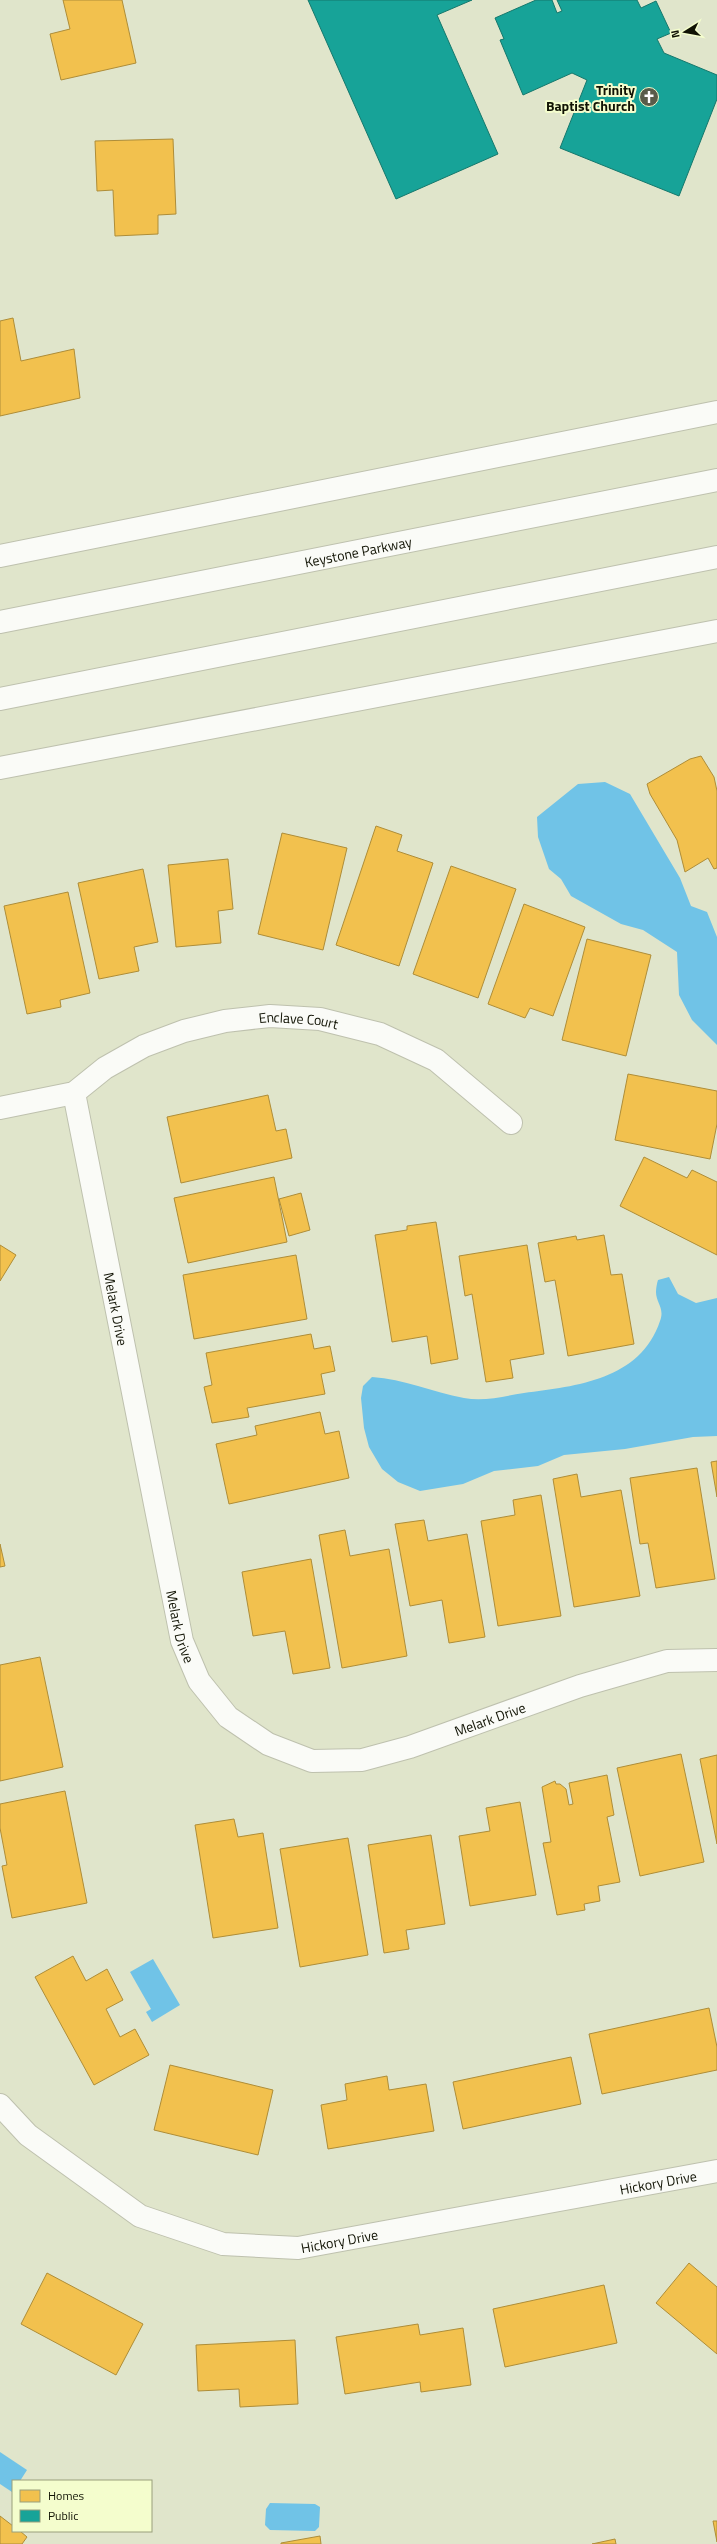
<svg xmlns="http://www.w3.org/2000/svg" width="717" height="2544" viewBox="0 0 717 2544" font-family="'Titillium Web',sans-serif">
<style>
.water{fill:#70c3e7}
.homes{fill:#f2c14e;stroke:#ae8d38}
.public{fill:#17a398;stroke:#15786c}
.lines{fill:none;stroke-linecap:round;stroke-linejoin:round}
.street-casing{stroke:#bec1ae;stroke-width:24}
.highway-casing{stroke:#bec1ae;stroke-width:24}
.street{stroke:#fafbf7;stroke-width:22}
.highway{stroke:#fafbf7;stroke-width:22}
.labels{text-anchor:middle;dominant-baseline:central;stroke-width:4;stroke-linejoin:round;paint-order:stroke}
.poi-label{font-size:14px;font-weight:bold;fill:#111304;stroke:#f4fdcd;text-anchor:end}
.street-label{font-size:14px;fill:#111304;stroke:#f4fdcd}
</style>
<rect width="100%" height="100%" fill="#e0e5cb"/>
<path class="water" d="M605,782L630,794L680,878L691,906L707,912L717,937V1045L692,1020L679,995L677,952L643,930L621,924L571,896L561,879L549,869L538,837L537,817L578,784Z
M669,1277L678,1294L696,1303L717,1298V1436L693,1437L625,1449L564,1455L538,1466L494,1471L463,1484L420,1491L398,1482L382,1469L369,1447L364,1428L361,1398L363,1386L372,1377C404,1379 432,1392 464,1398C484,1402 504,1396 524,1393C577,1386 640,1380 660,1321C665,1308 656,1303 656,1292C656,1288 657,1283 658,1280Z
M153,1959L180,2005L152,2022L146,2012L151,2009L130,1972Z
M0,2452L27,2470L20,2481H13L12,2492L0,2484Z
M270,2503L315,2504L320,2507L319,2527L315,2531L270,2530L265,2525L266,2509Z"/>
<path class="homes" d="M63,0H122L136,63L61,80L50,34L70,29Z
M173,139L176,214L158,215V234L115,236L113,190L97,191L95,141Z
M13,318L21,361L74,349L80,398L0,416V321Z
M701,756L714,777L717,791V868L714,869L708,858L685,872L677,840L650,794L647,784L690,759Z
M376,826L402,835L397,851L433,863L399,966L336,945Z
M282,833L347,848L323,950L258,934Z
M228,859L233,909L218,911L221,943L176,947L168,865Z
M451,866L516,889L478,998L413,974Z
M143,869L158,942L134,947L139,971L99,979L78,883Z
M68,892L90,993L60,1000L61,1007L27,1014L4,906Z
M524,904L585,927L553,1016L530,1008L525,1018L488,1004Z
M587,939L651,955L626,1056L562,1040Z
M628,1074L717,1091V1124L710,1159L615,1140Z
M268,1095L276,1131L286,1129L292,1158L181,1183L167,1117Z
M644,1157L687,1178L692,1170L717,1182V1255L620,1206Z
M274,1177L287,1242L188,1263L174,1198Z
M301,1193L310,1230L289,1236L279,1199Z
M436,1222L458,1359L431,1364L427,1336L392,1342L375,1235L407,1230V1226Z
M604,1235L611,1275L622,1274L634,1344L568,1356L555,1280L545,1282L538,1243L576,1236L577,1240Z
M0,1245L16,1255L0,1281Z
M527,1245L544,1354L510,1360L513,1378L486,1382L472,1294L465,1296L459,1256Z
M296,1255L307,1319L194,1339L183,1275Z
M311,1334L314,1349L330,1346L335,1371L321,1374L325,1394L247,1408L249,1417L212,1423L204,1387L212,1385L206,1353Z
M320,1412L325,1434L339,1431L349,1478L229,1504L216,1444L257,1435L255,1426Z
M717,1461V1497L711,1462Z
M697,1468L715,1579L656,1588L648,1543L640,1544L630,1478Z
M577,1474L581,1497L621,1490L640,1596L574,1607L553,1479Z
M541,1495L561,1616L498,1626L481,1521L515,1515L513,1500Z
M424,1520L428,1541L467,1534L485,1637L449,1643L442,1600L410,1606L395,1524Z
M345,1530L350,1556L389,1549L407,1656L342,1668L319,1535Z
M0,1544L5,1566L0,1567Z
M311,1559L330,1668L293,1674L285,1631L253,1636L242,1572Z
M40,1657L63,1767L0,1781V1665Z
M681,1754L704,1862L640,1876L617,1768Z
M717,1755V1844L700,1759Z
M607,1775L614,1815L607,1817L620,1882L598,1886L600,1901L584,1904L585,1910L557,1915L543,1843L551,1842L542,1787L555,1781L556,1784H560L566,1789L569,1805L573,1804L569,1783Z
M65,1791L87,1903L12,1918L2,1866L7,1865L0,1828V1804Z
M520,1802L536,1895L470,1906L459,1836L490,1831L486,1808Z
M234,1819L238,1837L263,1833L278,1928L213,1938L195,1825Z
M431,1835L445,1924L406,1930L409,1949L384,1953L368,1845Z
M348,1838L368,1955L300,1967L280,1849Z
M73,1956L86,1981L107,1969L123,2000L106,2009L120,2037L135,2029L149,2055L94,2085L35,1977Z
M709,2008L717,2047V2070L602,2094L589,2034Z
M571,2057L581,2104L463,2129L453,2082Z
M170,2065L273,2090L258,2155L154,2130Z
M387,2076L389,2090L426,2084L434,2131L328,2149L321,2105L347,2100L345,2084Z
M689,2263L717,2287V2354L656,2303Z
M47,2273L143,2324L116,2375L21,2324Z
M604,2285L617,2343L505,2367L493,2309Z
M418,2324L420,2335L463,2328L471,2385L421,2392L420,2382L345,2394L336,2337Z
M295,2340L298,2404L240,2407L239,2389L198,2391L196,2345Z
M0,2516L13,2526V2531H20L27,2537L22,2544H0Z
M713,2521H717V2542Z
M320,2536L321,2544H281V2543Z
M615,2539L616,2544H592Z"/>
<path class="public" d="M308,0H472L437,15L498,154L396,199Z
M536,0H552L557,13L562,11L557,0H637L641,8L656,1L671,33L657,39L664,53L717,75V99L679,196L560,148L587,80L572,73L523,95L500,40L504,39L495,18Z"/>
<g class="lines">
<g class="street-casing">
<g id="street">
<path id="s1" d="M74,1093L182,1641L199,1681L228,1717L268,1744L312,1761L362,1760L410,1747L580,1686L667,1661L717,1660"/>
<path id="s2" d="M0,1108L74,1093L105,1068L144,1046L184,1031L225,1021L270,1016L320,1019L380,1034L436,1060L511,1123"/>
<path id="s3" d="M0,2105L28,2135L140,2216L223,2244L298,2248L717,2171"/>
</g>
</g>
<g class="highway-casing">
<g id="highway">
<path d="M0,556L717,412"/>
<path id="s4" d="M0,622L717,480"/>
<path d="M0,699L717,557"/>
<path d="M0,768L717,631"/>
</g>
</g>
<use href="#street" class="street"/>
<use href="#highway" class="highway"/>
</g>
<defs>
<g id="church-disc" transform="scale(1)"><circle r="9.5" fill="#595c4a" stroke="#f4fdcd"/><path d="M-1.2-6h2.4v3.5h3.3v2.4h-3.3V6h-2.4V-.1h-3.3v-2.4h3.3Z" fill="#fff"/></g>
</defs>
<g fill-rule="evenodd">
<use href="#church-disc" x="649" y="97"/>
</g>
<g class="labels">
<g class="poi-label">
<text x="635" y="89">Trinity<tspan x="635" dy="16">Baptist Church</tspan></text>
</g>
<g class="street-label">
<text stroke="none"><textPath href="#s4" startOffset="365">Keystone Parkway</textPath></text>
<text stroke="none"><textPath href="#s2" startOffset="319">Enclave Court</textPath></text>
<text stroke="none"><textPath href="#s1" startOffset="220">Melark Drive</textPath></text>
<text stroke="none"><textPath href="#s1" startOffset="544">Melark Drive</textPath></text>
<text stroke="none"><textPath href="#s1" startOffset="928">Melark Drive</textPath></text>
<text stroke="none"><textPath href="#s3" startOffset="708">Hickory Drive</textPath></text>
<text stroke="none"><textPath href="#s3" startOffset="384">Hickory Drive</textPath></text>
</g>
</g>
<rect x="12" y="2480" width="140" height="52" fill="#f4fdcd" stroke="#999f7d"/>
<rect x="20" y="2490" width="20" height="12" fill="#f2c14e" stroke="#999f7d"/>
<text x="48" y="2500" font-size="12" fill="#111304">Homes</text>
<rect x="20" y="2510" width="20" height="12" fill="#17a398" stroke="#999f7d"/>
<text x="48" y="2520" font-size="12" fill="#111304">Public</text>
<g transform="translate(685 32) rotate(259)" stroke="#f4fdcd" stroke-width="3" paint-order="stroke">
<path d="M0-3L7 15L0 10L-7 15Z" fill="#111304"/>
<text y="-6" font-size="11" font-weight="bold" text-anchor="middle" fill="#111304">N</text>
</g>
</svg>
